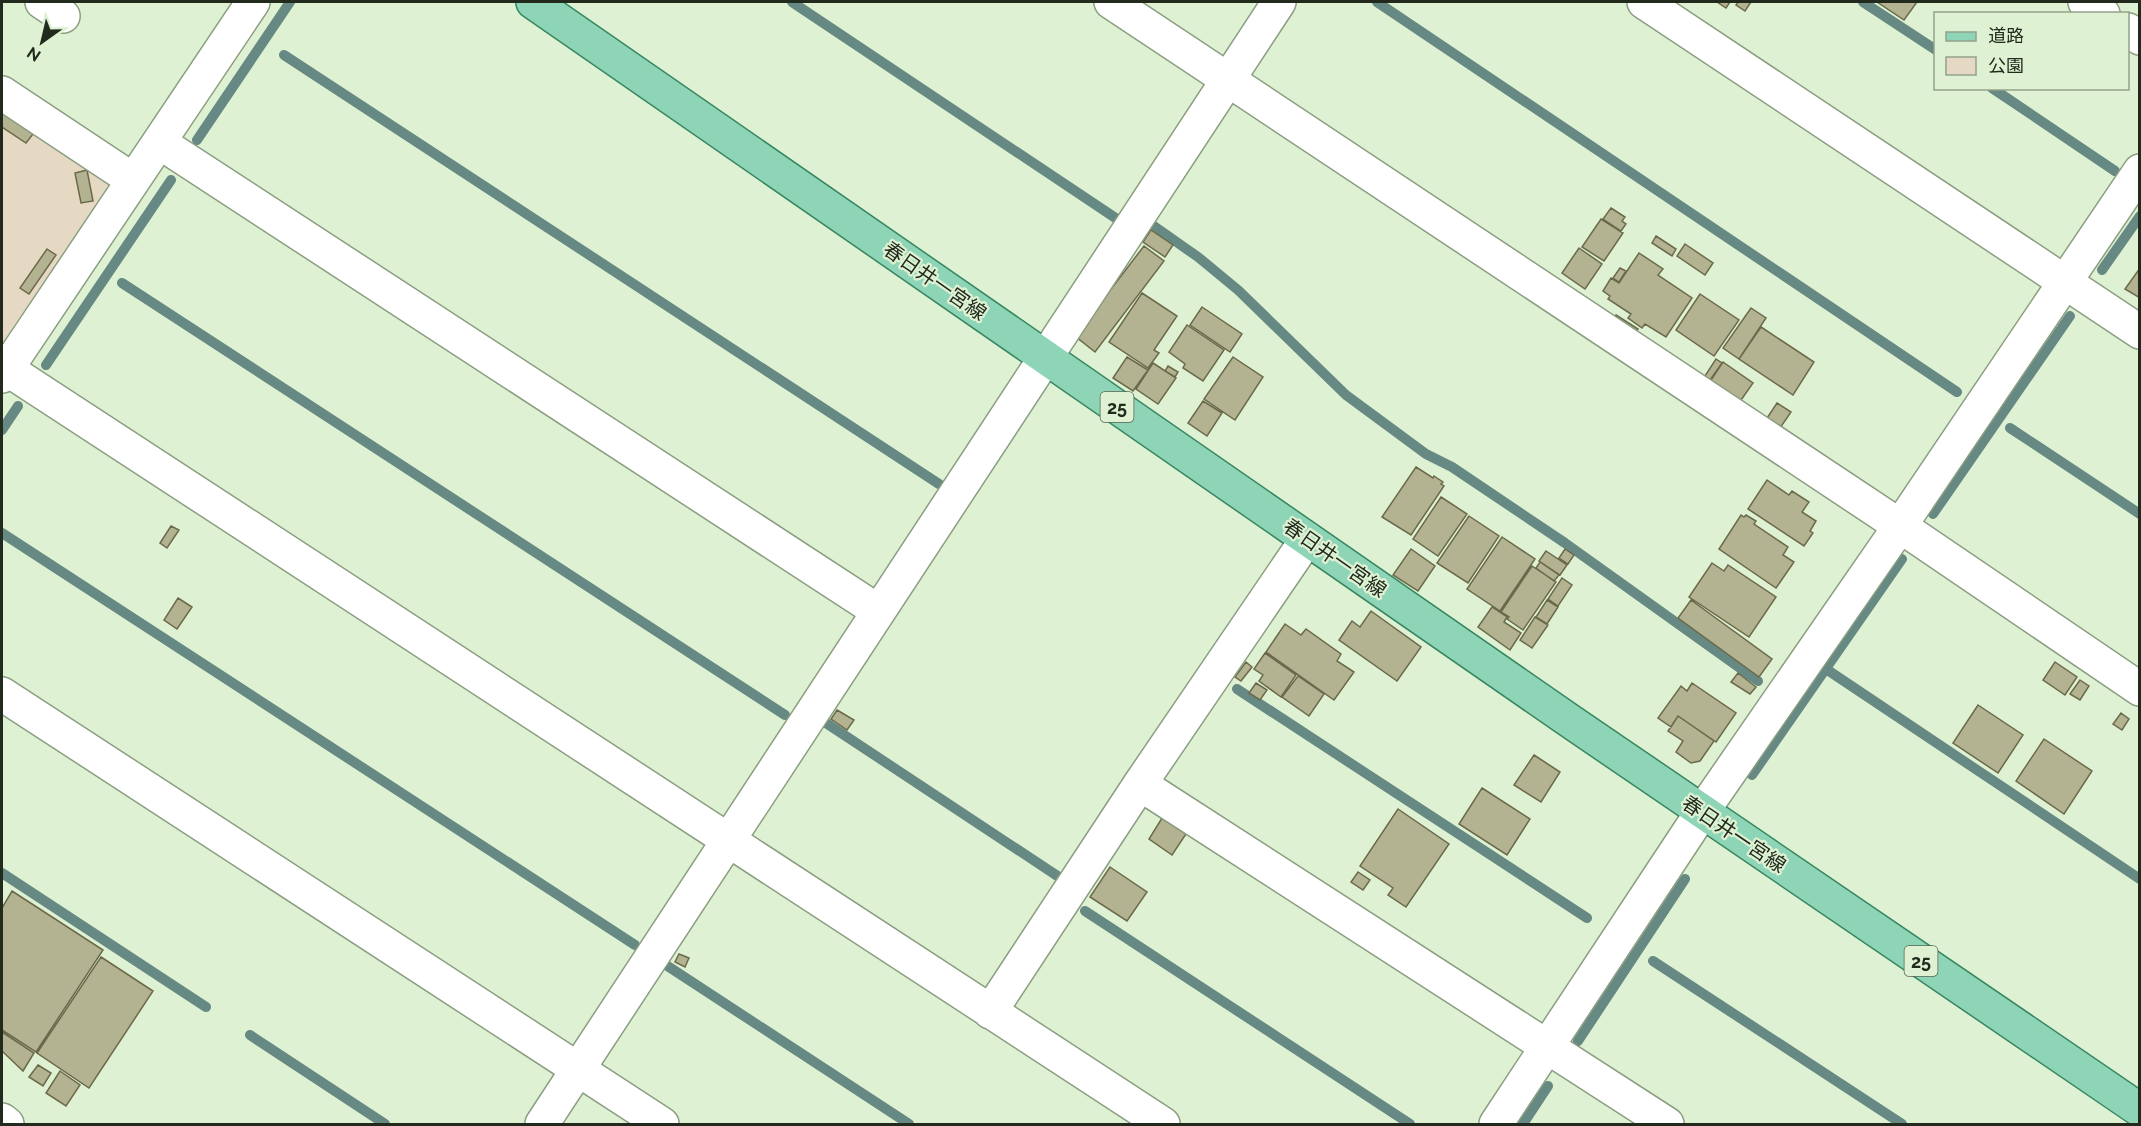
<svg xmlns="http://www.w3.org/2000/svg" width="2141" height="1126" viewBox="0 0 2141 1126" font-family="Raleway,'Noto Sans JP',sans-serif">
<style>
.green{fill:#e6d9c4}
.lines{fill:none;stroke-linecap:round;stroke-linejoin:round}
.stream{stroke:#678983;stroke-width:10}
.building{fill:#b3b391;stroke:#6a694a;stroke-width:1.5}
.minor-casing{stroke:#8b9e81;stroke-width:36}
.major-casing{stroke:#378662;stroke-width:36}
.minor{stroke:#fff;stroke-width:33}
.major{stroke:#8ed4b6;stroke-width:33}
.labels{text-anchor:middle;dominant-baseline:central;stroke-width:4.5;stroke-linejoin:round;paint-order:stroke}
.shield{fill:#def2d3;stroke:#5a6654;stroke-width:1.5}
.shield-label{font-size:18px;font-weight:bold;fill:#222a1e}
.street-label{font-size:20px;fill:#222a1e;stroke:#def2d3}
</style>
<rect width="100%" height="100%" fill="#def2d3"/>
<path class="green" d="M2,105L106,173L109,184L2,344Z"/>
<g class="lines">
<path class="stream" d="M792,2L1120,221
M1377,2L1957,392
M1863,2L1936,50
M284,55L939,484
M1992,88L2115,171
M197,140L290,2
M1151,224L1198,257L1238,290L1346,395L1426,454L1452,467L1565,543L1758,681
M2102,270L2140,216
M122,283L785,715
M46,365L171,180
M2010,428L2140,514
M2,430L18,406
M1933,514L2070,316
M2,533L635,945
M1826,669L2140,879
M1237,689L1587,918
M826,723L1062,879
M1752,775L1902,559
M2,873L206,1007
M1085,911L1410,1124
M1653,961L1902,1124
M666,965L909,1124
M250,1035L385,1124
M1578,1041L1685,879
M1523,1124L1548,1086"/>
</g>
<path class="building" d="M1717,2H1730L1726,8Z
M1738,2H1751L1745,11L1736,5Z
M1877,2H1917L1904,20Z
M2,113L33,134L26,143L2,127Z
M87,170L93,201L81,203L75,173Z
M1611,208L1625,217L1622,221L1626,224L1621,231L1603,219Z
M1601,219L1623,233L1604,261L1582,247Z
M1151,230L1173,245L1165,257L1143,242Z
M1656,236L1676,249L1672,256L1652,243Z
M1685,244L1713,263L1705,275L1677,256Z
M1144,246L1164,261L1095,352L1075,336Z
M1579,248L1602,264L1585,289L1562,273Z
M47,249L56,255L29,294L20,288Z
M1639,253L1663,269L1658,275L1692,298L1666,337L1645,324L1642,328L1628,318L1631,314L1608,299L1610,296L1603,291L1611,278L1619,283Z
M1620,268L1626,271L1619,282L1613,278Z
M2140,268V298L2125,289Z
M1142,293L1177,316L1154,350L1159,353L1148,368L1109,342Z
M1700,294L1739,320L1714,356L1676,330Z
M1202,307L1242,334L1230,352L1190,325Z
M1751,308L1766,318L1739,359L1723,348Z
M1616,315L1638,329L1635,334L1613,319Z
M1187,325L1224,350L1203,381L1183,368L1185,364L1169,352Z
M1761,327L1814,362L1793,395L1739,359Z
M1127,357L1148,370L1133,391L1113,378Z
M1233,357L1263,377L1235,420L1204,399Z
M1716,359L1722,363L1708,383L1703,379Z
M1723,362L1753,383L1739,403L1709,383Z
M1153,363L1176,378L1158,404L1136,389Z
M1168,366L1178,372L1175,377L1165,371Z
M1203,401L1222,413L1207,436L1188,423Z
M1777,403L1791,412L1778,431L1765,421Z
M1416,467L1433,478L1434,476L1443,482L1441,484L1444,486L1411,535L1382,517Z
M1767,480L1789,495L1792,491L1809,502L1802,512L1816,521L1810,531L1813,533L1804,546L1748,509Z
M1441,497L1467,514L1438,556L1413,539Z
M1741,515L1744,517L1746,515L1756,521L1754,524L1788,547L1783,555L1794,562L1776,588L1719,549Z
M1469,516L1499,536L1468,583L1437,563Z
M171,526L179,530L167,548L160,543Z
M1502,537L1535,559L1500,611L1467,589Z
M1411,549L1435,566L1418,591L1393,575Z
M1565,549L1574,555L1568,564L1559,558Z
M1546,551L1567,565L1560,575L1539,561Z
M1540,562L1559,575L1554,581L1536,568Z
M1712,563L1724,571L1728,565L1776,597L1749,637L1689,597Z
M1532,566L1556,582L1523,630L1507,619L1509,617L1501,612Z
M1562,578L1572,585L1558,606L1548,599Z
M178,598L192,607L177,629L164,620Z
M1547,600L1558,607L1547,624L1536,617Z
M1691,600L1772,659L1759,677L1678,618Z
M1492,607L1507,617L1504,622L1521,633L1510,650L1478,627Z
M1371,611L1421,647L1397,681L1339,640L1352,621L1360,627Z
M1535,617L1548,625L1532,648L1520,640Z
M1285,624L1301,635L1306,629L1341,654L1337,661L1354,672L1334,700L1266,652Z
M1265,653L1296,675L1281,697L1259,681L1263,675L1254,669Z
M1246,662L1252,667L1241,681L1235,677Z
M2055,662L2077,677L2065,695L2043,680Z
M1738,673L1756,687L1750,694L1731,682Z
M1298,676L1324,694L1309,716L1282,697Z
M2080,680L2089,686L2080,700L2070,694Z
M1256,683L1267,690L1260,700L1249,693Z
M1692,683L1736,713L1716,742L1678,716L1671,727L1658,718L1681,686L1687,691Z
M1978,705L2023,735L1998,773L1953,743Z
M837,710L854,720L847,730L831,719Z
M2121,713L2129,719L2122,730L2113,724Z
M1678,716L1714,741L1700,761L1691,763L1676,752L1683,741L1668,731Z
M2044,739L2092,771L2064,814L2016,781Z
M1534,755L1560,772L1541,802L1514,785Z
M1482,788L1530,819L1507,855L1459,824Z
M1398,809L1449,844L1406,907L1388,895L1393,888L1360,866Z
M1162,818L1186,834L1172,855L1149,839Z
M1110,867L1147,892L1127,921L1090,897Z
M1358,872L1370,880L1363,890L1351,882Z
M12,891L103,950L36,1052L2,1030V908Z
M679,954L689,958L685,967L675,962Z
M101,957L153,991L89,1088L37,1053Z
M2,1032L34,1053L23,1071L2,1051Z
M38,1065L51,1073L43,1086L29,1077Z
M60,1071L80,1085L66,1106L46,1093Z"/>
<g class="lines">
<g class="minor-casing">
<path id="minor" d="M42,2L63,16
M1111,2L1900,526L2140,689
M1644,2L2140,332
M2085,2L2103,14
M2128,30L2140,38
M2,93L133,180
M159,142L878,611
M7,369L1163,1124
M2,376L253,2
M2,694L662,1124
M1140,784L1667,1124
M990,1012L1140,784L1307,539
M2,1120L7,1124
M542,1124L1279,2
M1496,1124L1702,812L1900,526L2140,171"/>
</g>
<g class="major-casing">
<path id="major" d="M533,2L1570,721L2140,1110"/>
</g>
<use href="#minor" class="minor"/>
<use href="#major" class="major"/>
</g>
<g class="labels">
<g class="shield">
<rect x="1100.5" y="392" width="33" height="30" rx="4.5"/>
<rect x="1904.5" y="946" width="33" height="30" rx="4.5"/>
</g>
<g class="shield-label">
<text x="1117" y="407">25</text>
<text x="1921" y="961">25</text>
</g>
<g class="street-label">
<text transform="translate(935 281) rotate(35)">春日井一宮線</text>
<text transform="translate(1335 558) rotate(35)">春日井一宮線</text>
<text transform="translate(1734 834) rotate(34)">春日井一宮線</text>
</g>
</g>
<rect width="2141" height="1126" fill="none" stroke="#222a1e" stroke-width="6"/>
<rect x="1934" y="12" width="195" height="78" fill="#def2d3" stroke="#93a28b" stroke-width="1.5"/>
<rect x="1946" y="32" width="30" height="9" fill="#8ed4b6" stroke="#93a28b" stroke-width="1.5"/>
<text x="1988" y="42" font-size="18" fill="#222a1e">道路</text>
<rect x="1946" y="57" width="30" height="18" fill="#e6d9c4" stroke="#93a28b" stroke-width="1.5"/>
<text x="1988" y="72" font-size="18" fill="#222a1e">公園</text>
<g transform="translate(42 42) rotate(214)" stroke="#def2d3" stroke-width="4.5" paint-order="stroke">
<path d="M0-4.5L10 22L0 15L-10 22Z" fill="#222a1e"/>
<text y="-9" font-size="16" font-weight="bold" text-anchor="middle" fill="#222a1e">N</text>
</g>
</svg>
